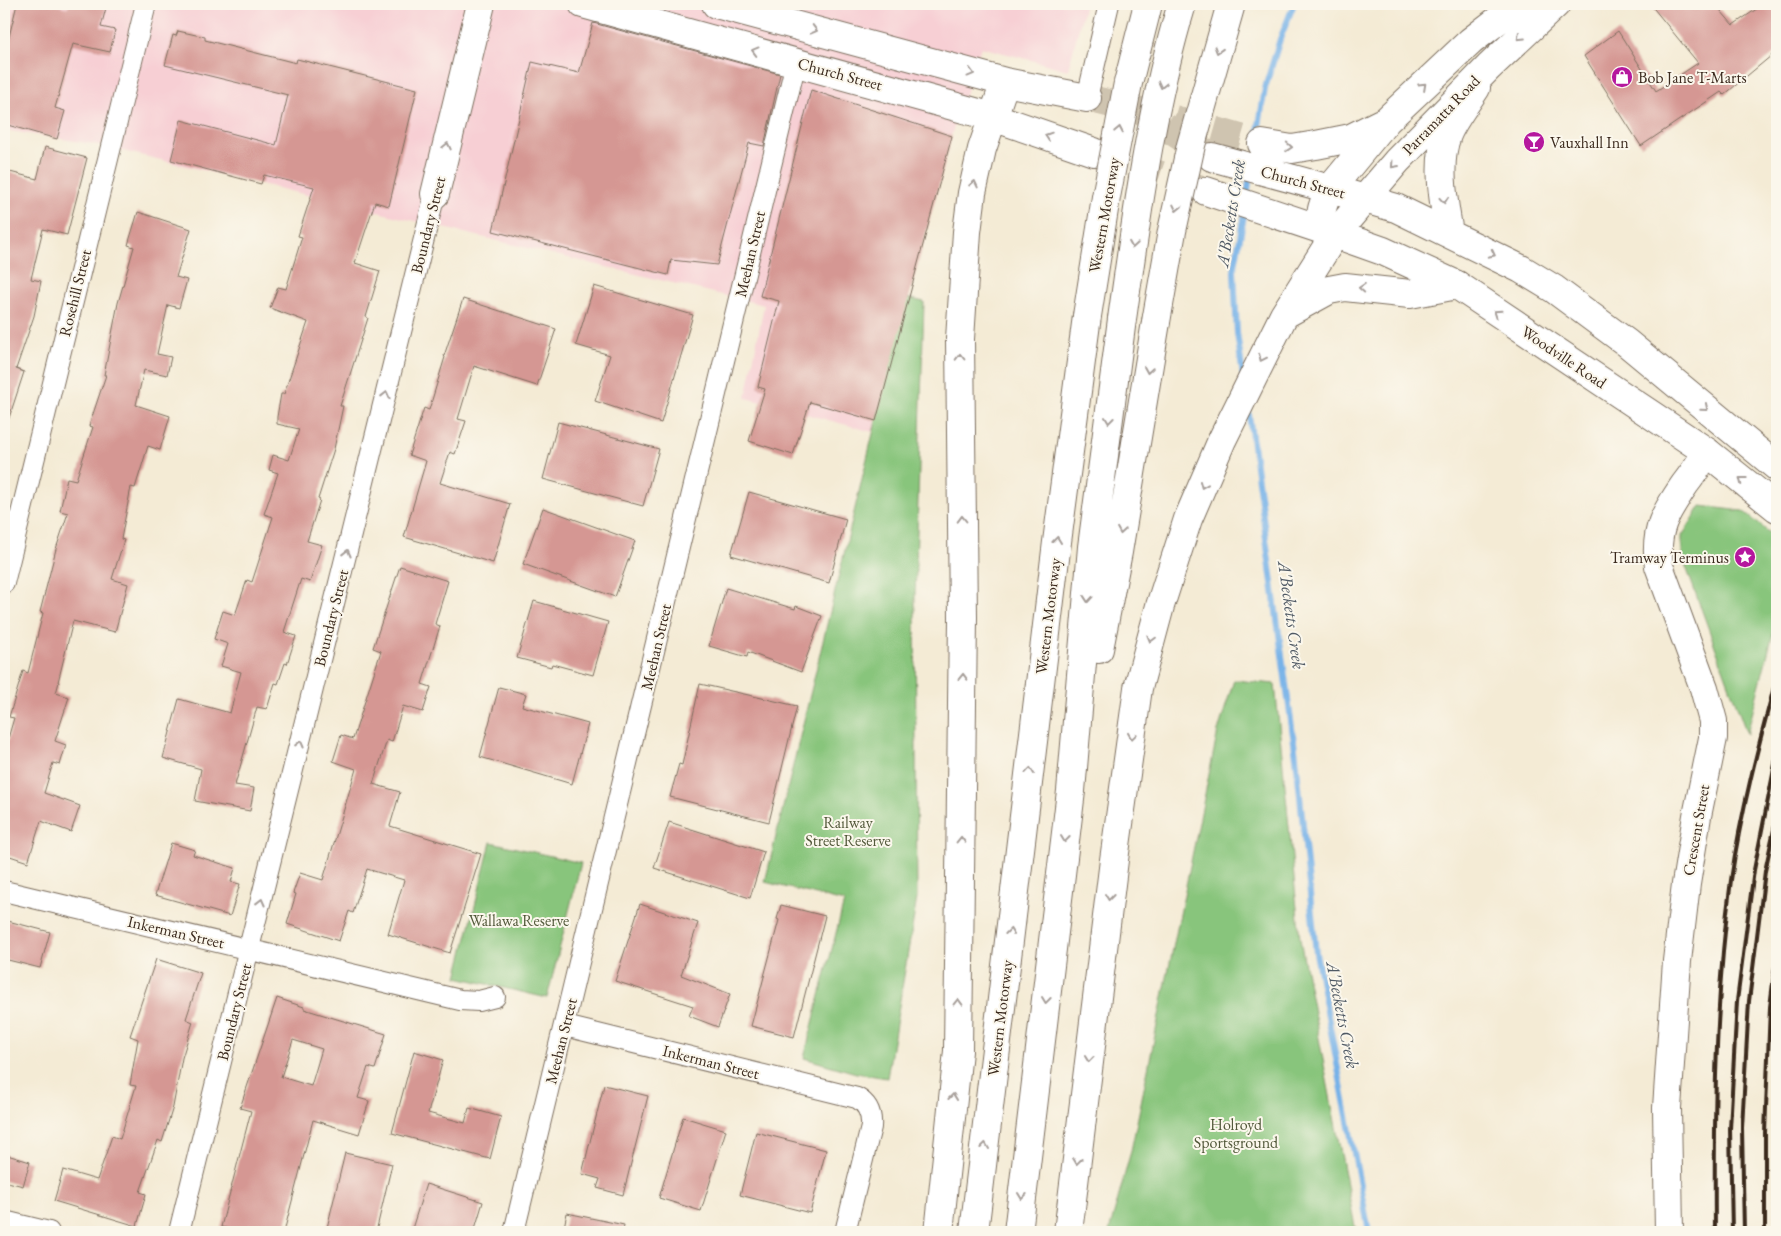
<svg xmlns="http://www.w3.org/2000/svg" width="1781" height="1236" viewBox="0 0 1781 1236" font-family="'EB Garamond',serif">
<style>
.built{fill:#f7cfd4}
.green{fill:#88c57b;stroke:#62784c}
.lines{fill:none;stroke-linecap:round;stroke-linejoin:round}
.stream{stroke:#77b2e8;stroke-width:6}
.building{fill:#d59793;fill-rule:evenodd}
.highway-tunnel{stroke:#cfc4b0;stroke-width:28;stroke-dasharray:28 14;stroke-linecap:butt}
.street-casing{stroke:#7c6e5e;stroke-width:22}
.secondary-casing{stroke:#7c6e5e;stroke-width:30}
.primary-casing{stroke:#7c6e5e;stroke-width:30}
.highway-casing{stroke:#7c6e5e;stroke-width:30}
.street{stroke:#fff;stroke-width:20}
.secondary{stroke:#fff;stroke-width:28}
.primary{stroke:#fff;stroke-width:28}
.highway{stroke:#fff;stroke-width:28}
.rail{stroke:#3b2a1e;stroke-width:4}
.highway-bridge-casing{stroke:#7c6e5e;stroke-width:30;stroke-linecap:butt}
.highway-bridge{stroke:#fff;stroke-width:28}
.oneway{stroke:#a79f9a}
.labels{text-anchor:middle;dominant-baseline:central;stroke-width:4;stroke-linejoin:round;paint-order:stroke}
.street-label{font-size:16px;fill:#3b2a1e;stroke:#fbf7ec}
.poi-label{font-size:16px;fill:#3b2a1e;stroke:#fbf7ec;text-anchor:start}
.park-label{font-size:16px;fill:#52583a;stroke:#fbf7ec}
.water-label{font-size:18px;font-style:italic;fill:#505a65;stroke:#fbf7ec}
</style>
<rect width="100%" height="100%" fill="#fbf7ec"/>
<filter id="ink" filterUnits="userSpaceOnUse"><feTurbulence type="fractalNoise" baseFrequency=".02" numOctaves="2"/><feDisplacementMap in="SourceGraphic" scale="10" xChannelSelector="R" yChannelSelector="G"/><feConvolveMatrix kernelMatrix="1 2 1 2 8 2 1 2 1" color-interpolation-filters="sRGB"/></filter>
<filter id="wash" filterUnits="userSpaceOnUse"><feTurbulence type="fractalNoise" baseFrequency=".0096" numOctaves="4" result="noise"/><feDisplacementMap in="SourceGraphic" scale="20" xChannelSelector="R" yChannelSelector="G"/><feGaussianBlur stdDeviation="1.12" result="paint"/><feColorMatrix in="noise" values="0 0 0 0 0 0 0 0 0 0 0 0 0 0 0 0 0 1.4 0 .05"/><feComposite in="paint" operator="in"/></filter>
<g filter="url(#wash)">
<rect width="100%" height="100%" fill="#f4ebd5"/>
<path class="built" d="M4,4H1085L1068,70L981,47L951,136L873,432L746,398L764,305L94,144L4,130Z"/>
<path class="green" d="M907,298L924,302L915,599L917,898L887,1078L856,1073L804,1058L844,902L765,882L876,421Z
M1701,506L1743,511L1777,539V618L1747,734L1682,556V536Z
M1234,680L1275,684L1300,939L1356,1232H1109L1131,1151L1218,731Z
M491,842L581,863L547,998L457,977Z"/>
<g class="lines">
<path class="stream" d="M1257,138L1265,88L1280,39L1294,4
M1247,197L1250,175
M1243,376L1237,333L1234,271L1245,210
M1248,408L1296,757L1316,953L1369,1232"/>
</g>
<g id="blocks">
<path class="building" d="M17,4H50L68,8L69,4H107L101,27L115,30L110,52L73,44L55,108L65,111L57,139L4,124V44L7,45Z
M1650,4H1715L1733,25L1764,4H1777V51L1724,95L1721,92L1641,146L1584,56L1618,31L1656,91L1698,63Z
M593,23L780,74L764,146L749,143L717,265L671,260L668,275L493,231L532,62L579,73Z
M178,31L205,37V40L296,63L297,59L417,89L389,206L375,202L355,263L380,271L366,317L368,318L340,406H343L334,449L318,499L320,500L307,541L322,545L310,582L301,579L284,632L296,636L287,664L285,663L278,684L275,683L267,709L257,707L235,785L254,788L250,811L195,801L201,769L163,758L179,699L230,713L241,672L221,666L228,644L214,639L223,611L235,615L247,580L252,582L273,517L264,514L278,473L269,470L273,455L289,460L299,429L277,424V417L281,394H284L308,322L270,308L278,287L286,289L302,237L298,236L314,187L264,175L261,184L171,160L181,120L276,145L288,95L165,65L173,35L176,36Z
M811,90L952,136L876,421L810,402L793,455L749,441L765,389L758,387L779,301L760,296Z
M45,147L87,158L67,235L43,229L31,279L41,281L34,316L16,369L24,372L7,424L4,423V195L10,172L37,179Z
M138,212L191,229L176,277L187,280L179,308L168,305L157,354L171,357L167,375L144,370L136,405L170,416L160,450L148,446L135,488L131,487L121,539L124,540L112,579L128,584L115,632L73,621L58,682H59L56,693L69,697L55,741L66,745L60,765L53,763L44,793L80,806L71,832L41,821L28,862L4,854V752L14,718L9,717L23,671L28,673L43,613L40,612L56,549L68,513L60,511L67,478L76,480L93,427L89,426L106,375H104L118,303L134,247L128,245Z
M594,286L693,315L661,423L595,401L610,355L576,345Z
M463,299L556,329L537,386L474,366L458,419L466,421L455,454L450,452L440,483L510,504L493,563L404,537L426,461L409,455L424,408L429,410L445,357L444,356Z
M558,422L659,449L643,506L543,479Z
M749,492L846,519L829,583L731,555Z
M543,508L635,541L615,597L523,564Z
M400,566L448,581L435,624L440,626L422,684L431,687L423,712L403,706L392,742L387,740L373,784L400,792L390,826L481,854L450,953L388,934L404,880L367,869L353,913L349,911L339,941L287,924L296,894L293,893L300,873L323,880L356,769L333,761L341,735L353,739L381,651L373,648Z
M726,588L795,609L796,606L822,616L801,672L748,652L747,657L709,646Z
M534,601L608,622L593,675L552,664L551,667L517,658Z
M700,684L797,706L769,822L670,797L679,764L682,765Z
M499,687L526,694L522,706L588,724L572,784L480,757Z
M669,822L764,852L750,898L654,868Z
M171,843L195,850L193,855L235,868L231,882L240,884L230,916L155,895Z
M640,904L698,923L681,975L730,994L718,1027L689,1016L693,1006L615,981Z
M781,905L825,916L794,1037L751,1026L779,920L777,919Z
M4,920L50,932L40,968L4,959Z
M156,959L201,973L186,1019L193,1022L182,1058L173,1107L162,1142L158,1140L140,1192L146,1194L137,1226L54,1201L63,1170L97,1180L112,1136L120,1139L136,1086L130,1085L138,1039L130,1036Z
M277,998L304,1007V1009L386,1034L375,1069L368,1067L358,1098L369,1101L359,1134L313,1120L284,1232H244L221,1227L251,1111L240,1108ZM293,1040L322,1049L311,1086L281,1077Z
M414,1051L443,1060L428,1113L465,1123L469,1108L501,1117L490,1159L392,1133Z
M604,1085L648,1096L623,1195L597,1188L600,1179L582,1174Z
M683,1117L726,1130L701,1211L659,1198Z
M756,1132L826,1150L810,1213L740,1195Z
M345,1153L392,1164L376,1232H326Z
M4,1154L30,1162L23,1186L4,1181Z
M426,1184L483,1202L474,1232H411Z
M567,1213L624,1225L623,1232H563Z"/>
</g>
</g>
<g filter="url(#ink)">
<use href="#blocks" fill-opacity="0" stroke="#7c6e5e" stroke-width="1"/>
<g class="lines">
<path class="highway-tunnel" d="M1087,98L1141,111L1210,156
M1174,119L1262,144
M1094,152L1204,190"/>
<g class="street-casing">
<path id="street" d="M1087,98L1109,4
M4,583L146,4
M4,891L460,1000L479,1001L495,997
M565,1026L857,1098C868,1104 872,1114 871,1127L845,1232
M4,1221L49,1232
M179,1232L435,194
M514,1232L796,62"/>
</g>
<g class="secondary-casing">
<path id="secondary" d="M435,194L481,4
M1669,1232L1667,1108L1677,961L1686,884L1697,816L1713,738V721L1704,688L1659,566C1654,530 1665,513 1685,484C1693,474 1700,463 1707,452"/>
</g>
<g class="primary-casing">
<path id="primary" d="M1325,231C1318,213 1322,206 1330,189L1396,208L1521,269L1554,289L1627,343L1777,467
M1449,233C1444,204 1436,164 1447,135C1453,120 1467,102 1476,88
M1335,234L1383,251L1457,285L1707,452L1777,508"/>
</g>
<g class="highway-casing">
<path id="highway" d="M583,4L993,117L1094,152
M716,4L1005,82L1087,98
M1262,144L1292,149L1316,145L1351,138L1381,123
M1212,157L1330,189L1387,120L1471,41L1519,4
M1206,191L1335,234
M1287,313L1329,290L1345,287L1410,294L1457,285
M1099,649L1118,552L1156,322
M939,1232L958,1051L963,617L960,339L967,232L972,193L982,149L1005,82
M974,1232L1057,542L1087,316
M1018,1232L1071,791L1092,547L1122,319
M1068,1232L1114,860L1138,688L1160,606L1188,519L1222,440L1284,315L1335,234L1397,161L1489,67L1556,4"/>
</g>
<use href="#street" class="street"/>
<use href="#secondary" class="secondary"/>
<use href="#primary" class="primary"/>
<use href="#highway" class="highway"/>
<path class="rail" d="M1715,1232C1714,1114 1715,997 1731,880C1741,811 1759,743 1777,676
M1732,1232L1730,1129L1737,1001L1754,870L1777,754
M1744,1232L1742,1128L1749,1001L1765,871L1777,816
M1765,1232V1133L1770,1007L1777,950"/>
<g class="highway-bridge-casing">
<path id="highway-bridge" d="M1087,316L1106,197L1128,83L1148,4
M1122,319C1137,214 1151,106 1182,4
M1156,322L1172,231L1191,145L1231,4"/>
</g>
<use href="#highway-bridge" class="highway-bridge"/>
</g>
<defs><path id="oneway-chevron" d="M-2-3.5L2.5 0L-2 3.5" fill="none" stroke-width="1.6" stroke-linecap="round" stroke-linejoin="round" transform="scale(1.25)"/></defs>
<g class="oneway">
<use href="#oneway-chevron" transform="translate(814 30) rotate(15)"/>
<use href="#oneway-chevron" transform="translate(1520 37) rotate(137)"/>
<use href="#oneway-chevron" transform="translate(1218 50) rotate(107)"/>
<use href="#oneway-chevron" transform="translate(755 51) rotate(-165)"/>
<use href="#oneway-chevron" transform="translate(971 73) rotate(15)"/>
<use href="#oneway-chevron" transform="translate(1162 85) rotate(103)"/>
<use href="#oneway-chevron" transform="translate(1423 86) rotate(-43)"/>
<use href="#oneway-chevron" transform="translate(1119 130) rotate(-79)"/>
<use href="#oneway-chevron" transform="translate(1048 136) rotate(-161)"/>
<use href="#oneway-chevron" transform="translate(447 146) rotate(-77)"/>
<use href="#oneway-chevron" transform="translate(1289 147) rotate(4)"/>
<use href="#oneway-chevron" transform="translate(1394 165) rotate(132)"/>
<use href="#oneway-chevron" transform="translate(974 184) rotate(-77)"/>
<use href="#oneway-chevron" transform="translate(1444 200) rotate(85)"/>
<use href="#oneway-chevron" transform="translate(1177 208) rotate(102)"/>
<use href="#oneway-chevron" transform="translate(1133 245) rotate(99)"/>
<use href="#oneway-chevron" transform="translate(1492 254) rotate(27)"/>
<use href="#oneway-chevron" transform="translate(1362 288) rotate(-176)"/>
<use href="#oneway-chevron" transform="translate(1497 313) rotate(-146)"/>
<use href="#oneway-chevron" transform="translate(960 357) rotate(-91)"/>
<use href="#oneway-chevron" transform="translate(1262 358) rotate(116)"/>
<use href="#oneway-chevron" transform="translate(1148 370) rotate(99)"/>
<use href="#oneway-chevron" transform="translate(386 395) rotate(-76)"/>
<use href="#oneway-chevron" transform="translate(1705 408) rotate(40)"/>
<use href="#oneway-chevron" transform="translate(1109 420) rotate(97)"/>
<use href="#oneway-chevron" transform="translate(1742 480) rotate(-142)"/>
<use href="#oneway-chevron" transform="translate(1203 485) rotate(113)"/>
<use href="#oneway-chevron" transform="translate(962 519) rotate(-91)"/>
<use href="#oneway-chevron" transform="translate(1121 531) rotate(99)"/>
<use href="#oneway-chevron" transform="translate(1057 540) rotate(-83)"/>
<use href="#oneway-chevron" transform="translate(347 553) rotate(-76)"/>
<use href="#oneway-chevron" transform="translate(1088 599) rotate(95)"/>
<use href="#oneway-chevron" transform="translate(1151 639) rotate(105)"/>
<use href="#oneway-chevron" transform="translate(963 677) rotate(-89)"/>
<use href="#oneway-chevron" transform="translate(1132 736) rotate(98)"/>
<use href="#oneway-chevron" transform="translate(300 744) rotate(-76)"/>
<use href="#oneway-chevron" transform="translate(1030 771) rotate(-83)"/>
<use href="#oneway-chevron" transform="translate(1065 839) rotate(97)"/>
<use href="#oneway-chevron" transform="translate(961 840) rotate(-89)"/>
<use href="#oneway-chevron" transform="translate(1109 897) rotate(97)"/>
<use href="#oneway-chevron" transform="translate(261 902) rotate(-76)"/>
<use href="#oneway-chevron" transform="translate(1010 932) rotate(-83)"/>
<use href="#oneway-chevron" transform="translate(1046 1000) rotate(97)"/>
<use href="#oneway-chevron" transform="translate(958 1002) rotate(-89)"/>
<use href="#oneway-chevron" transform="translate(1089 1059) rotate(96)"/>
<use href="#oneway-chevron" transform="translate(953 1097) rotate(-84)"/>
<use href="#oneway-chevron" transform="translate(985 1146) rotate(-83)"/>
<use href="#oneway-chevron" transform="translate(1077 1161) rotate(97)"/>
<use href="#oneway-chevron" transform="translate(1022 1196) rotate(97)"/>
</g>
</g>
<defs>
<g id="shop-disc" transform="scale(1.125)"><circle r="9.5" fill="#b5179e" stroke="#fbf7ec"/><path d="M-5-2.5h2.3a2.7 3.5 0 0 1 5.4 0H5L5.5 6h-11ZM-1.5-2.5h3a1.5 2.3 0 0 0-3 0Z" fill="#fff"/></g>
<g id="bar-disc" transform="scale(1.125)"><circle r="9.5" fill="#b5179e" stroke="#fbf7ec"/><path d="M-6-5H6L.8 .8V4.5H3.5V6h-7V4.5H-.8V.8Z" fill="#fff"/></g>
<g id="sight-disc" transform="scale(1.125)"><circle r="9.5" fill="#b5179e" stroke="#fbf7ec"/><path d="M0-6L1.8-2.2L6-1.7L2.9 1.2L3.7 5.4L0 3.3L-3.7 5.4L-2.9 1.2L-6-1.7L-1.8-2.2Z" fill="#fff"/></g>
</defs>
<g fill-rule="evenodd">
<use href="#shop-disc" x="1622" y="77"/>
<use href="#bar-disc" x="1534" y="142"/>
<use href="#sight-disc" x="1745" y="557"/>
</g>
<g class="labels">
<g class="street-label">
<text transform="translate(840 74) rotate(15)">Church Street</text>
<text transform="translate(1441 115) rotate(-46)">Parramatta Road</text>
<text transform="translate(1303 182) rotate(15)">Church Street</text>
<text transform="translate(1104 215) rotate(-80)">Western Motorway</text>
<text transform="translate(428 225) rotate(-76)">Boundary Street</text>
<text transform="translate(750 254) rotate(-77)">Meehan Street</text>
<text transform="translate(75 293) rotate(-76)">Rosehill Street</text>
<text transform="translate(1564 357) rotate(34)">Woodville Road</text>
<text transform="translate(1048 616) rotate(-83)">Western Motorway</text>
<text transform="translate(331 618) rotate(-76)">Boundary Street</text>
<text transform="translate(656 647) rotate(-77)">Meehan Street</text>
<text transform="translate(1696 830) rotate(-80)">Crescent Street</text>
<text transform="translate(176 932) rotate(13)">Inkerman Street</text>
<text transform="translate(234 1012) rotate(-76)">Boundary Street</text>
<text transform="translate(1000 1018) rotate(-83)">Western Motorway</text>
<text transform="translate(561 1041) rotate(-76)">Meehan Street</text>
<text transform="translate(711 1062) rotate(14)">Inkerman Street</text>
</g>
<g class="poi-label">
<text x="1638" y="77">Bob Jane T-Marts</text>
<text x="1550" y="142">Vauxhall Inn</text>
<text x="1729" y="557" text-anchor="end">Tramway Terminus</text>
</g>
<g class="park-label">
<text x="848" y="822">Railway<tspan x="848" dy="18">Street Reserve</tspan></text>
<text x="519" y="920">Wallawa Reserve</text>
<text x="1236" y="1124">Holroyd<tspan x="1236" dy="18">Sportsground</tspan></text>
</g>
<g class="water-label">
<text transform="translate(1230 213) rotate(-81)">A'Becketts Creek</text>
<text transform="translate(1292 615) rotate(82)">A'Becketts Creek</text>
<text transform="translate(1343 1015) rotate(79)">A'Becketts Creek</text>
</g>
</g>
<rect width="1781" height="1236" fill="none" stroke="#fbf7ec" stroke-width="20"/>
</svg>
